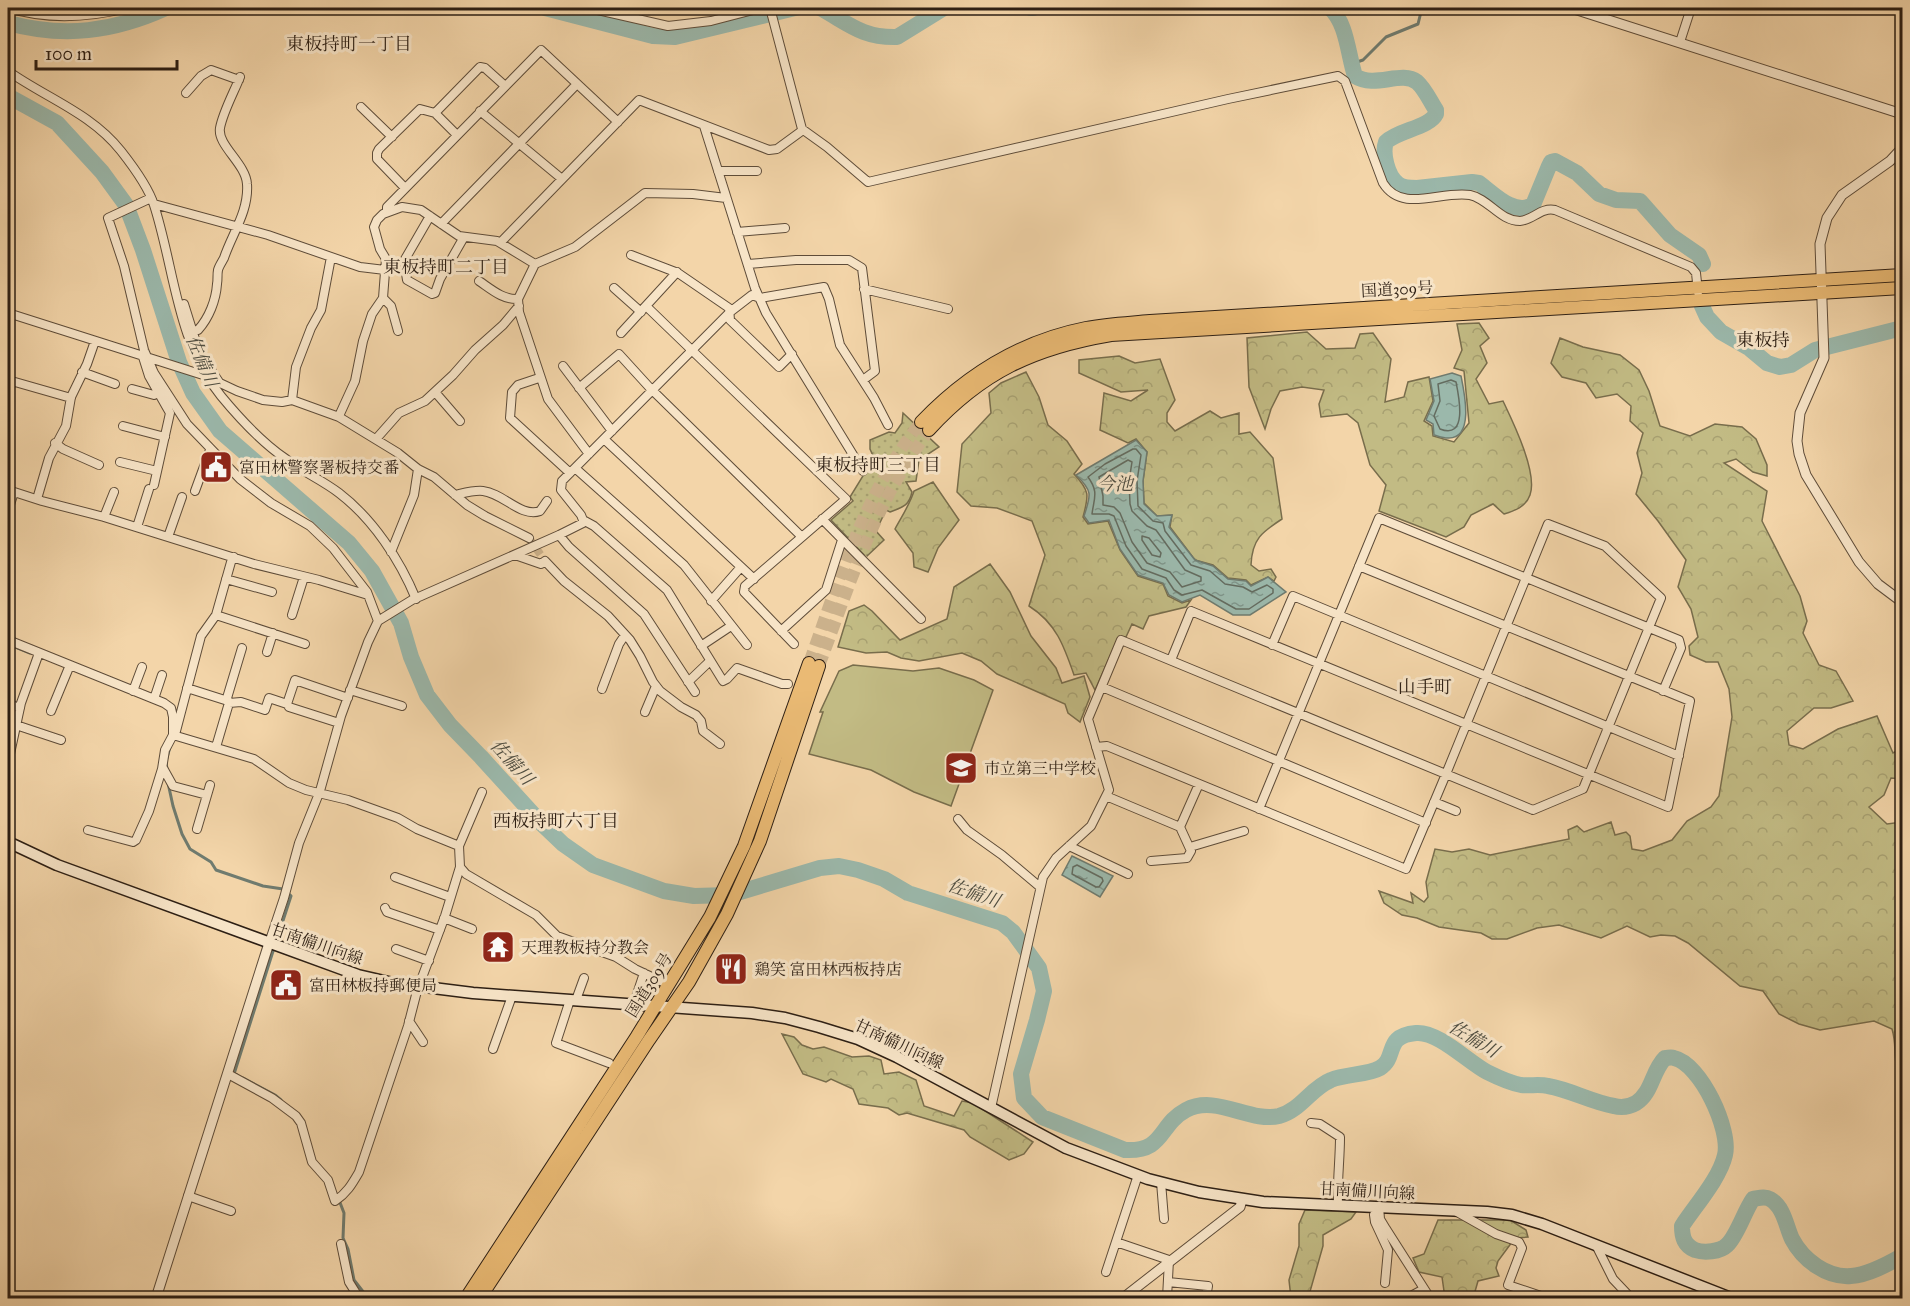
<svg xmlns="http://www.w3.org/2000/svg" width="1910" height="1306" viewBox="0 0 1910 1306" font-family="'IM FELL Great Primer','Noto Serif JP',serif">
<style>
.grass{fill:url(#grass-dots);stroke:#786d4c;stroke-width:1.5}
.forest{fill:url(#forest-crowns);stroke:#786d4c;stroke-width:1.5}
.pitch{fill:#c2bb84;stroke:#786d4c;stroke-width:1.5}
.water{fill:url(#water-ripples);stroke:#6f7b6f;stroke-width:1.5}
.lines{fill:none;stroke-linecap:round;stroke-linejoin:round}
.shore{stroke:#646c60;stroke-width:1.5}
.stream{stroke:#6f7b6f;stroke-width:3}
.river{stroke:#9bb8ab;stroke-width:16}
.minor-tunnel{stroke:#cbb18b;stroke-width:8;stroke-dasharray:8 4;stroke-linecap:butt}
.trunk-tunnel{stroke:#cbb18b;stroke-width:12;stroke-dasharray:12 6;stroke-linecap:butt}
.minor-casing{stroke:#5e4c39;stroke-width:10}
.tertiary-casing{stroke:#5e4c39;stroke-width:11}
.secondary-casing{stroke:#2d1f14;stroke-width:13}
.trunk-casing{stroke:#2d1f14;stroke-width:14}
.minor{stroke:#f7e4c7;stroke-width:8}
.tertiary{stroke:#f7e4c7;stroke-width:9}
.secondary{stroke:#f7e4c7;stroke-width:10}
.trunk{stroke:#eaba74;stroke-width:12}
.labels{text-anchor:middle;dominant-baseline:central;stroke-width:6;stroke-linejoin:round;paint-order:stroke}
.street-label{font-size:16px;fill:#2d1f14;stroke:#f7e4c7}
.poi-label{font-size:16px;fill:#2d1f14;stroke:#f7e4c7;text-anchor:start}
.neighbourhood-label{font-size:18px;fill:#2d1f14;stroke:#f7e4c7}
.water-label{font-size:18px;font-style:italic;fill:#4e4d41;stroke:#f7e4c7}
</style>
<defs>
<pattern id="grass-dots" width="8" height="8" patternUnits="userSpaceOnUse" patternTransform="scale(1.5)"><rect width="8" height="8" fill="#c2bb84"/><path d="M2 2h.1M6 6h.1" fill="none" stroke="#a7a071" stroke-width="1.8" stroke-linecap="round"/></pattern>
<pattern id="forest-crowns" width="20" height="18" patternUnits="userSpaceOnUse" patternTransform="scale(1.5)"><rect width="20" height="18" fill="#c2bb84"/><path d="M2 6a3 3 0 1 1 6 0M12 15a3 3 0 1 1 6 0" fill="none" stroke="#a7a071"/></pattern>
<pattern id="water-ripples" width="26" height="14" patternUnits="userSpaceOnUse" patternTransform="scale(1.5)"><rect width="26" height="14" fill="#9bb8ab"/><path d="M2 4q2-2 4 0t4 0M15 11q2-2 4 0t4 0" fill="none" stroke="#7f958a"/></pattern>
</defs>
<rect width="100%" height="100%" fill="#f3d5a9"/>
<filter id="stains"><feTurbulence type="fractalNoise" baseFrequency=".00333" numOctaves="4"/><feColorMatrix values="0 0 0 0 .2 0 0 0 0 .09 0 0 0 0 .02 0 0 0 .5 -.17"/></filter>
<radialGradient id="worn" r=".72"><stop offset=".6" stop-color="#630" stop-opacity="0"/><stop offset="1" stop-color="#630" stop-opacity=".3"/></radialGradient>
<path class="grass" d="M903,413L939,447L919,460L916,481L906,482L912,492C909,506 903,507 890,512L886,510L876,531L884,540L866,557L831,520L853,501L850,497L874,458L870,449V440L889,432L895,433L902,423Z"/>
<path class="forest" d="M1479,323L1489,338L1480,346L1487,363L1476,379L1489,404L1503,401C1513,422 1538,473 1530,495C1526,507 1514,511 1504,514L1493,504L1471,515L1464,527L1446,537L1379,511L1386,485L1370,465L1358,423L1347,414L1321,417L1319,404L1324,390L1302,387L1280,391L1271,409L1265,429L1249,387L1247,338L1307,332L1326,349L1355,348L1360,334L1373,333L1391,359L1385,402L1404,397L1408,382L1429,377L1433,401L1424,421L1432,426L1433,436L1454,442L1469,423L1464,371L1454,368L1462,350L1457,324Z
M1560,338L1583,347L1620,355L1639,370L1649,391L1660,426L1690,436L1715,424L1742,427L1756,439L1767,465V476L1753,472L1736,459L1724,463L1767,491L1762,521L1800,596L1807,621L1803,633L1819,665L1836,671L1853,701L1831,708H1814L1787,731L1789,745L1803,749L1838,729L1877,716L1893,753L1902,748V779L1891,778L1884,795L1869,807L1887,824L1902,822V1080C1891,1060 1898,1049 1892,1029L1874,1021L1820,1030L1799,1024L1779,1014L1763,991L1740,986L1688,943L1675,936L1661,935L1650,937L1627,926L1601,938L1559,925L1537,928L1507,939H1492L1481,933L1439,927L1417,918L1402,915L1384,903L1379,891L1413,903L1411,893L1424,902L1428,897L1426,882L1435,849L1452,852L1469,849L1490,855L1569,839L1568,830L1577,826L1584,832L1611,822L1615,835L1626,832L1630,836L1632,849L1643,851L1672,840L1687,821L1711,807L1719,796L1732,717L1729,689L1718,662H1706L1690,655L1689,646L1698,637L1691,609L1678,587L1686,560L1658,521L1636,494L1642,473L1637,453L1643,433L1630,421L1631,406L1617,394L1596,398L1586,383L1562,377L1551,363Z
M1119,356L1135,363L1160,359L1175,400L1167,413V422L1175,431L1210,411L1221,418L1239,413V434L1250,432L1273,458L1282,519C1262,532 1252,539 1251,565L1259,571L1271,569L1276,577L1274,581L1268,577L1251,585L1246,580L1228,578L1213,565L1195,560L1170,527L1172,515L1157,516L1144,503L1143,481L1147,452L1136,439L1128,443L1100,430L1104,393L1131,401L1148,390L1121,392L1079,373V360Z
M1026,372L1039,397L1048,425L1067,441L1082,464L1074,474C1090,491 1089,495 1083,517L1088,524L1108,521L1120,550L1138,576L1163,584L1168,596L1182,603L1191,600L1186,607L1149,616L1143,629L1132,624L1126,637L1119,636L1095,690L1086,673L1074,675C1064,646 1056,623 1029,606L1045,555L1032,521L997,508L971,506L957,492L962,444L991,413L989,393L1001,383Z
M933,482L959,520L938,548L928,572L914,567L913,553L895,529C902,516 910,504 914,491Z
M990,564L1010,592L1031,636L1056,668L1062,683L1084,676L1090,697L1080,722L1068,713L1065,704L997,674L981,661L962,653L919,661L901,658L887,652L866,653L838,647L849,611L864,605L872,611L900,640L947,619L954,587Z
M782,1034L794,1037L802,1045L813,1049L824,1047L852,1057L869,1056L881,1060L884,1074L899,1072L916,1080L924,1106L954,1116L962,1101L973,1103L1033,1142L1024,1154L1009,1160L970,1137L964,1130L907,1113L899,1115L888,1108L859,1104L853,1089L831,1079L826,1082L803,1074Z
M1305,1210L1356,1212L1351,1219L1323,1235V1246L1309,1295L1311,1298H1291L1289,1280L1299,1246V1224Z
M1438,1220H1510L1526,1230L1528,1237L1516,1238L1512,1242L1498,1261L1496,1268L1499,1276L1478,1281L1474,1295L1482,1298H1445L1442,1277L1419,1272L1413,1258L1424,1254Z"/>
<path class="pitch" d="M853,665L913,671L939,668L974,680L993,690L951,806L914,792L871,770L809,754L823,712H820L839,671Z"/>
<path class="water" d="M1452,373L1461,376C1464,391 1475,439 1448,438C1443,438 1438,436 1434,435L1433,424L1426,420L1434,401L1430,379Z
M1136,440L1147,452L1143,481L1144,504L1157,516L1172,515L1169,527L1195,560L1213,566L1228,579L1246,581L1251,586L1268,577L1286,592L1250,615H1233L1200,595L1182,602L1169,595L1163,583L1138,575L1120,549L1109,520L1089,523L1084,516C1091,495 1093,491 1076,475Z
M1072,856L1113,876L1100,897L1062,875Z"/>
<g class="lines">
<path class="shore" d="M1451,380L1456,382C1459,397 1468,440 1440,429L1434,416L1440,401L1438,384Z
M1133,449H1136L1141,455L1137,481L1138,506L1153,521L1163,523L1165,531L1191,565L1210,571L1225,584L1243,587L1252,592L1267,585L1273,589V593L1249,609H1236L1202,590L1182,595L1174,590L1166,578L1142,569L1126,546L1114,516L1109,514H1092C1094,498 1099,492 1088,477L1105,464Z
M1128,460L1132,462L1129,481L1130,504L1132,511L1147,526L1156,530L1185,570L1201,577V581L1182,587L1170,572L1147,563L1132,542L1120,513L1114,507L1103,505V496L1099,477Z
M1142,536L1149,538L1161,553L1160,557L1152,555L1142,540Z
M1077,865L1102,878L1103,881L1099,887H1096L1072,874L1073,867Z"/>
<path class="stream" d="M1351,64L1363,60L1386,37L1418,24L1422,8
M8,644L30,653
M167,770L166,761L170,747
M168,783L173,806L182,834L190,849L211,862L216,870L263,886L283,889L291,896L276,942
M237,1075L234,1074L274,948
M243,1078L275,1095L281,1100
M339,1200L344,1213L343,1238L348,1249L354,1280L368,1298"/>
<path class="river" d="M545,8L653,36L675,37L795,8
M820,8C848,23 862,38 897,37L944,8
M1031,8H1033
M1330,8C1347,23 1348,55 1355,76C1375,89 1401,70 1417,82C1425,89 1430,101 1436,110V114C1429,128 1398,130 1386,142C1382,153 1387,176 1398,184C1403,188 1410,188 1417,188L1472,182L1479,183C1494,194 1514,216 1533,205L1549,166L1551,162L1555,161L1577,173L1599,194L1616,200L1640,201L1670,235L1699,255L1703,264
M8,23C64,38 113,32 166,8
M8,96L57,123L102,172L126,205L143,250L179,362L193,393L220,431L349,543L372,571L401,623L411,657L427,695L450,725L481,757L542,824L563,844L593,865L664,891L694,896L730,895L820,868L839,866L858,870L884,879L908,893L1002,923L1013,932L1039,968L1044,991L1037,1020L1021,1074L1024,1098L1042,1117L1125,1150C1165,1152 1158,1125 1186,1110C1216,1094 1250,1123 1279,1116C1301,1110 1311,1088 1331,1080C1345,1074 1368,1075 1380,1068C1398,1057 1383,1036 1416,1033C1438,1031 1468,1062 1487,1072C1497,1077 1510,1083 1521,1085C1530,1086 1540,1084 1548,1086C1571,1090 1591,1102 1614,1106C1621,1108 1629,1107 1636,1103C1652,1093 1652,1071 1665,1058C1668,1058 1671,1057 1674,1058C1701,1064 1731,1130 1725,1155C1720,1178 1695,1206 1682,1226C1682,1237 1684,1245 1695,1250C1704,1253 1720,1252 1727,1245C1737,1236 1744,1212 1753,1199C1759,1198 1765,1196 1770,1199C1784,1207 1786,1226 1792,1239C1803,1260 1827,1278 1851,1276C1868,1275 1888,1264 1902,1256
M1702,306L1707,317L1721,332L1749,348L1767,363L1780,367L1791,365L1815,350L1902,328"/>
<path class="minor-tunnel" d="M529,538L545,561"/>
<path class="trunk-tunnel" d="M809,663C839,580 864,493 921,422
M819,666C841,608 861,547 890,492C902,470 915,450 929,430"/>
<g class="minor-casing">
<path id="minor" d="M8,8C47,20 87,18 127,8
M589,8L668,26L711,21L761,8
M770,8L802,129L827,147L868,182L1228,99L1338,76L1345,81L1383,183C1402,214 1441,190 1470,195C1489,199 1500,221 1520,221C1533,220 1541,207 1555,210L1691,267L1696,273L1698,292
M1680,42L1691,8
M8,71C46,98 91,113 121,151C132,165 149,189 154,205C175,270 176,341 221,396C240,419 261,442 286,459C303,472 322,480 339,493C373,519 400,560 416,599
M186,93L201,76L211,70L239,80
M361,107L392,137
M480,111L562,179
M435,113L480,67L485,68L504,85
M704,126L755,288L766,313L863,471
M718,171H757
M405,188L377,159V153L379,149L420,109L435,113L457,135
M151,198L108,218L124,266L144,350L154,373L187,424L240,479L271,503L310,526L333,548L367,592L378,621
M154,204L268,235L360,267L385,270
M387,212V207L541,50L618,122
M430,216L404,261L407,280L432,294L435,293L440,279L464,237
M441,224L577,84
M737,232L785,228
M500,243L639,100L769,150L777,149L803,130
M631,255L678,273L729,308L730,320L779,367L792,354
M535,264L518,299L519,312L548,399L589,454
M748,264L796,260H849L862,268L875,371L863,380
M479,281C491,289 503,300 518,299
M614,288L641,312
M864,289L948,309
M383,298L391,306L398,331
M184,304L199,352L219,382
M646,306L846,499L745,586L744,592L794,644
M8,313L203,375L237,391L263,400L282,402L292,400L339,417L398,453L418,469L434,477L467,505L485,516L529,538
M191,331L198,330C209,318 216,300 217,284C218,279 217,275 218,270C219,266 222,262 224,258C232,234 249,211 247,184C246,164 217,145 220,128C223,112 234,92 240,77
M621,333L677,272
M143,357L149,376L170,413L154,485
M563,366L612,431
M82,372L115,384
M539,378L518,385L512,392L510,418L570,473
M8,380L71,398
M579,388L619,354L650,388L802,537
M132,389L154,395L158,393
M435,392L460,421
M292,400L296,367L311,328L321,310L331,257
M8,401L11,381
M339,416L355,381L363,341L372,314L383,298L386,259L380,249L374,227L377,220L383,214L402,207L421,210L459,236L497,241L535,264L575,247L645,193L693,194L726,198
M8,423L10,424
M123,426L165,437
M376,439L399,413L425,401L453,375L475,350L503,325L519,306
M604,439L754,579
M55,443L63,449L99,465
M120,462L157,471
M575,468L684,565L747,645
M8,490L42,501L104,517L254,564L319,580L368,595
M195,491L210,450
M455,495C464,493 474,490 483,491C503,493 521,518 540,511L547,501
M37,499L49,458L66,426L71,397L87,364L95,341
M8,511L14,492
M104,517L114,492
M822,519L921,619
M137,527L149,489
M559,535L569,547L644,614L695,692
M168,537L182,497
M391,552L414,495L418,469
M515,555L541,564L545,561L564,581L608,616L630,640L640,656L653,682L660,691L681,707L696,715L701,721L703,731L720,744
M226,579L272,592
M711,601L741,567
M216,615L305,644
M292,615L304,577
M781,631L826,590L842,540
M8,640L164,703L171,708L173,717V735L165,750L162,769L149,811L136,840L133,842L88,830
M1272,645L1293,596L1679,756
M701,646L731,626
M267,652L273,633
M1171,660L1191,611L1668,807L1690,701L1359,566
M688,682L710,661
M788,684H782L737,668L727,679L723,681L667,590L594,526L583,520L581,515L561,490L562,481L730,312L752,295L760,298L824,287L829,299L840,345L874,398L888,425
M1102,687L1426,823
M187,688L228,701L229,703
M602,689L619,644L625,635
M350,690L402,706
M133,691L142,667
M154,699L162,675
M228,701L227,698L242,648
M8,704L20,708
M287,704L289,707L339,723
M51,711L70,665
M645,712L656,686
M16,725L61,740
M176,731L201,636L216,615L231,562L234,557
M173,735L254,759L289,783L306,790L348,800L398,818L417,829L459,846
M216,747L229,703L241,702L265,710L269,698L287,704L295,680L348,698
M8,763L21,703L39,653
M163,768L173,786L207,795
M1106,796L1180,827
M1434,802L1456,811
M1259,809L1379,518L1679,640L1681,648L1663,691
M958,819L967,830L1002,855L1040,887
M197,829L210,785
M1069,846L1128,874
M1190,847L1244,831
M1151,861L1187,858L1191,851L1180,827L1199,784
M460,867L466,874L536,915L557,936L616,957L635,969L669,985
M395,877L450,897
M385,908L387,912L440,930
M444,918L472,929
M269,943L284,898L299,843L320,791L341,716L368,642L378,621L412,600L559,535L583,523V520
M396,949L429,961
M570,1000L556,1043L609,1063
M576,1000L584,978
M633,1006L644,973
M409,1021L423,1042
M493,1049L512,996
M228,1074L272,1098L296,1116L301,1123L312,1162L328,1180L335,1201C347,1193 352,1184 359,1172L408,1026L417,991L445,916L460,867L459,846L482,792
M991,1108L1043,877L1056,858L1091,826L1109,790L1088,719L1121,640C1259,696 1396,753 1533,810L1583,789L1661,598L1605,546L1548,524L1446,774L1406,869L1107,746L1096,747
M1311,1123L1320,1124L1340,1137C1340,1160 1337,1181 1338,1204
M1161,1182L1164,1219
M188,1196L231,1211
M1379,1206L1380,1219L1386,1229L1430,1298
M1457,1212L1496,1234L1519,1242L1522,1248L1508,1285L1547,1298
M1379,1214L1374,1215L1375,1222L1388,1250L1385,1283
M1116,1242L1169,1260L1167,1298
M341,1244L349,1282L359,1298
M1596,1245L1613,1279L1631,1298
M1106,1272L1138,1175
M1168,1282L1208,1286L1206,1298
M1407,1298L1424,1289"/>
</g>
<g class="tertiary-casing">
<path id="tertiary" d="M1571,8L1902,114
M1902,148L1890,161L1842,195L1827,218L1820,244L1824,358L1800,413L1797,441L1799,454L1806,475L1859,562L1878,584L1902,602
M156,1298L269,943
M1123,1298L1240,1207L1242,1200"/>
</g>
<g class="secondary-casing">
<path id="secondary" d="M8,842L57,865L358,975L393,983L473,993L752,1013L785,1018L819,1027L858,1039L897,1057L1066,1148L1148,1179L1199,1192L1263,1202L1487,1212L1512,1215L1542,1224L1731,1298"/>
</g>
<g class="trunk-casing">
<path id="trunk" d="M921,422C967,374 1020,341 1086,328C1107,324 1129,323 1150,321L1902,275
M929,430C982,372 1034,348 1111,335L1902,288
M466,1298L637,1036L710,917L744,846L809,663
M480,1298L649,1040L689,982L727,914L760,841L819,666"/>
</g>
<use href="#minor" class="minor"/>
<use href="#tertiary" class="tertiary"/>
<use href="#secondary" class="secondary"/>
<use href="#trunk" class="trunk"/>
</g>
<defs>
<g id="civic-square" transform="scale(1.725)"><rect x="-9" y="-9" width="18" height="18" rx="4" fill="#8f2418" stroke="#f7e4c7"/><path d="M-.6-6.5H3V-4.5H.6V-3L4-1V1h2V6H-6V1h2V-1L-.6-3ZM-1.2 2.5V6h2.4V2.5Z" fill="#fff"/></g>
<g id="school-square" transform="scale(1.725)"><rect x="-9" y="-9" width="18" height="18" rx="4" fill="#8f2418" stroke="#f7e4c7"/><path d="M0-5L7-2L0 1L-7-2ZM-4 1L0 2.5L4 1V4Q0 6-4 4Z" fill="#fff"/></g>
<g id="temple-square" transform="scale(1.725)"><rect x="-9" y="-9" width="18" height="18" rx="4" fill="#8f2418" stroke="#f7e4c7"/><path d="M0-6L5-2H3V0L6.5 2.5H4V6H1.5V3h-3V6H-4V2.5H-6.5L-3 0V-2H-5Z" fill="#fff"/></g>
<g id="restaurant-square" transform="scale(1.725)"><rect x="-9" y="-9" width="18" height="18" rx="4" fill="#8f2418" stroke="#f7e4c7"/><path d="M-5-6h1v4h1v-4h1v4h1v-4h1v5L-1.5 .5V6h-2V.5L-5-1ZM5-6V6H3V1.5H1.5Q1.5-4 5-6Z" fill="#fff"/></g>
</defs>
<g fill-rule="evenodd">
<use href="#civic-square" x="216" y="467"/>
<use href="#school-square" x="961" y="768"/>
<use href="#temple-square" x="498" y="947"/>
<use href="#restaurant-square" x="731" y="969"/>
<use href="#civic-square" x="286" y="985"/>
</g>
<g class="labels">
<g class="street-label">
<text transform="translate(1397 289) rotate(-3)">国道309号</text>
<text transform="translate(317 944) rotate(19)">甘南備川向線</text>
<text transform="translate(649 985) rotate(-58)">国道309号</text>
<text transform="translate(899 1044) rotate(25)">甘南備川向線</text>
<text transform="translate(1367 1191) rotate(3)">甘南備川向線</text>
</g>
<g class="poi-label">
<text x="239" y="467">富田林警察署板持交番</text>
<text x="984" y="768">市立第三中学校</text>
<text x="521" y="947">天理教板持分教会</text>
<text x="754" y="969">鶏笑 富田林西板持店</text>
<text x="309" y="985">富田林板持郵便局</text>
</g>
<g class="neighbourhood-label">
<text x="349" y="44">東板持町一丁目</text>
<text x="446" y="267">東板持町二丁目</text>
<text x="1763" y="340">東板持</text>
<text x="878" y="465">東板持町三丁目</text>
<text x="1425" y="687">山手町</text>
<text x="556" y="821">西板持町六丁目</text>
</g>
<g class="water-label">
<text transform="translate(202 361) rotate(67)">佐備川</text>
<text x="1115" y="484">今池</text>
<text transform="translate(512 762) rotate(48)">佐備川</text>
<text transform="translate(974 893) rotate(19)">佐備川</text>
<text transform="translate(1474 1039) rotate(31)">佐備川</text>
</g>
</g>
<rect width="1910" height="1306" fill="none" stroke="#f3d5a9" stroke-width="30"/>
<rect x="9" y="9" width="1892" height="1288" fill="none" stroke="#2d1f14" stroke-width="3"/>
<rect x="15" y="15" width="1880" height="1276" fill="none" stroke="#2d1f14" stroke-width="1.5"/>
<path d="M36 60v9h141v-9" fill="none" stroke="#2d1f14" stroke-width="3"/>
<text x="45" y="60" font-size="18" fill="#2d1f14" stroke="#f7e4c7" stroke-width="4.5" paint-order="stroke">100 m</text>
<rect width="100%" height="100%" filter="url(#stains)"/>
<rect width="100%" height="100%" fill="url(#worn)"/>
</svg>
